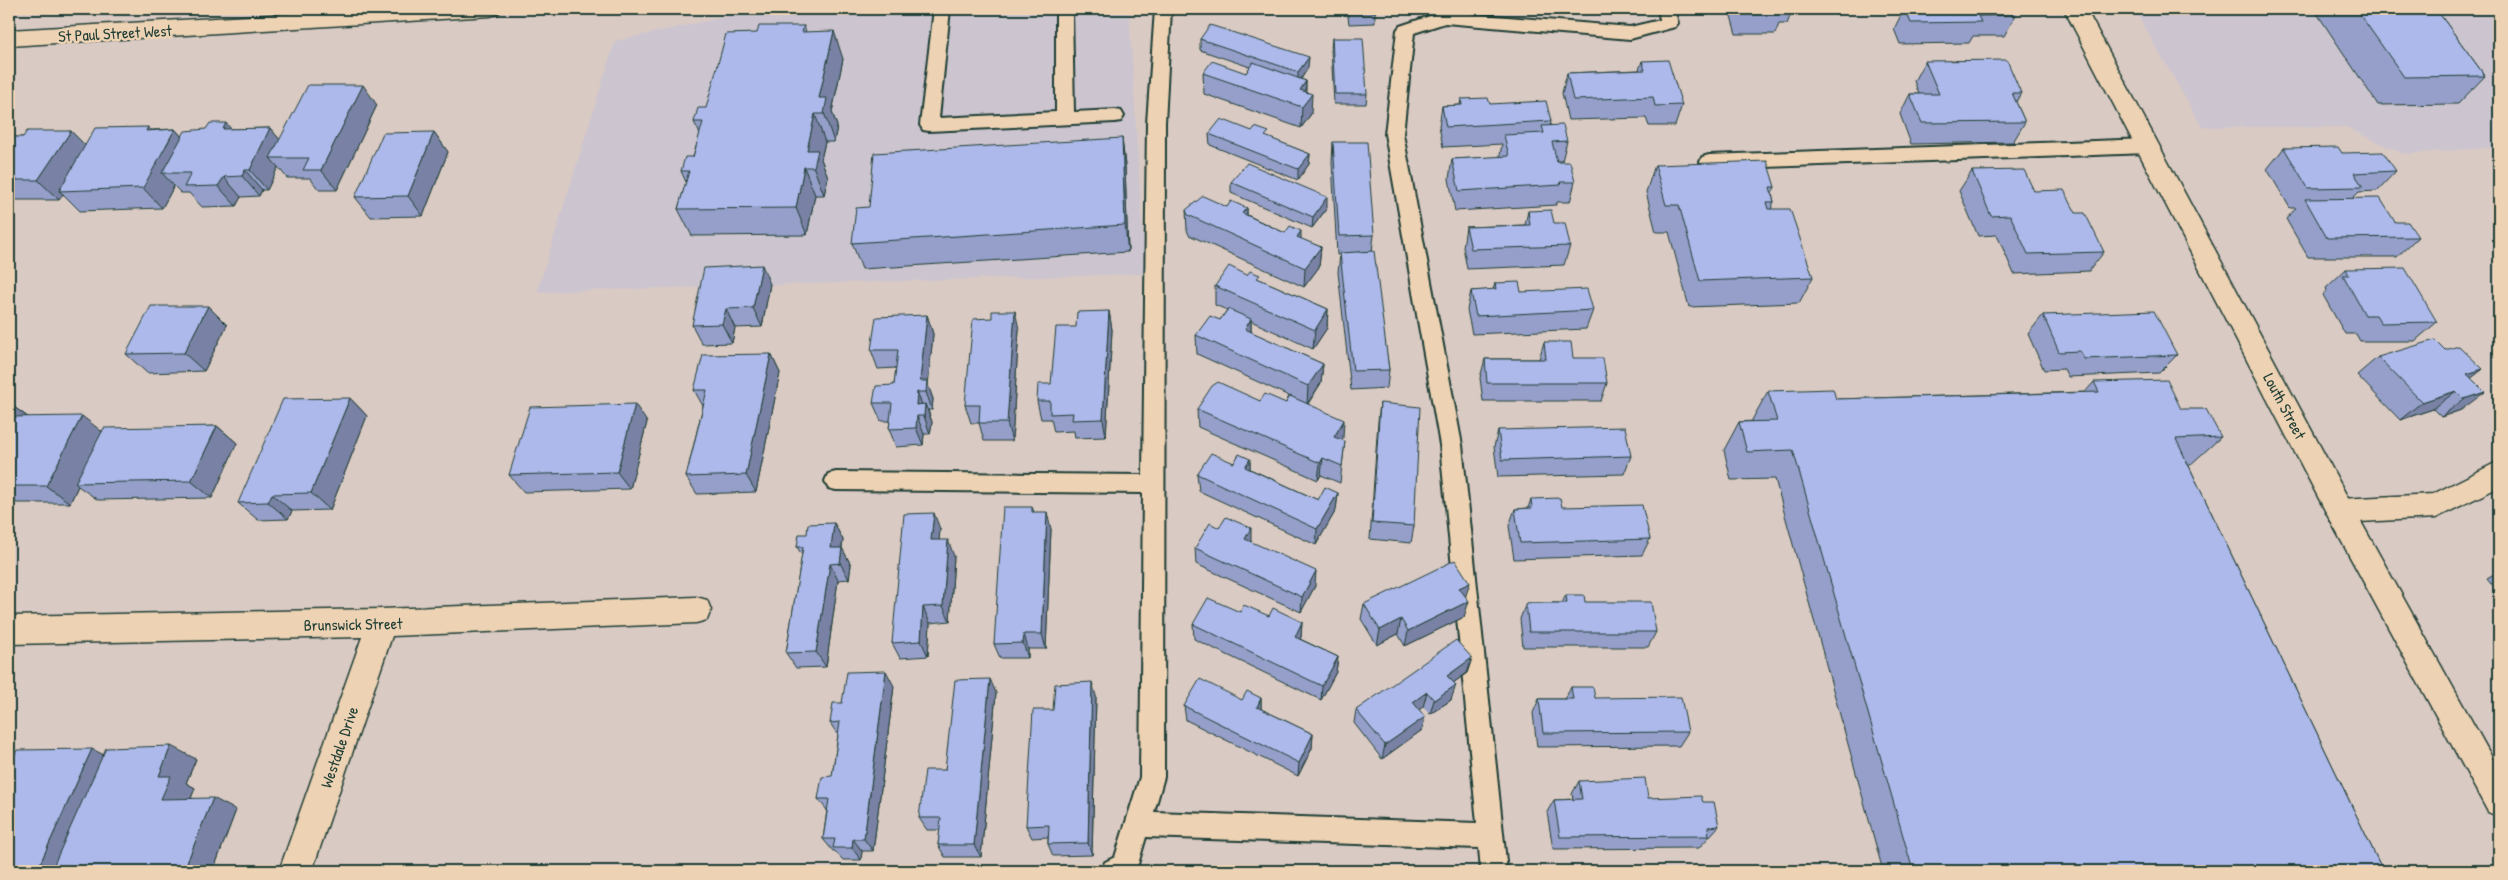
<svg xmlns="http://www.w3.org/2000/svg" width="2508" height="880" viewBox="0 0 2508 880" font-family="'Patrick Hand',sans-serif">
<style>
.built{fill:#ccc5cf}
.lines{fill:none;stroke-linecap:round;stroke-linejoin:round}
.lane-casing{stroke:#1f3d34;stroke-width:4}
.street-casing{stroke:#1f3d34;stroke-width:3}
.secondary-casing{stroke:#1f3d34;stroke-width:3}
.lane{fill:#edd2b4;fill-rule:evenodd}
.street{fill:#edd2b4;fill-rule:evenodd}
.secondary{fill:#edd2b4;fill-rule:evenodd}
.wall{fill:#959fc9;stroke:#1f3d34}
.shaded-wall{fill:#7982a4;stroke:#1f3d34}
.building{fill:#adb9ea;stroke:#1f3d34}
.labels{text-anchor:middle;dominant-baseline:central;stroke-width:5;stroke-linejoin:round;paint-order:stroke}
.street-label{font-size:16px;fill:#1f3d34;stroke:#edd2b4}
</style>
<rect width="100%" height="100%" fill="#dacac4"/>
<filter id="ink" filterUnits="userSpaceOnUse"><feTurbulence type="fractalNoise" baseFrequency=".02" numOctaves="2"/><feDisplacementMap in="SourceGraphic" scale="10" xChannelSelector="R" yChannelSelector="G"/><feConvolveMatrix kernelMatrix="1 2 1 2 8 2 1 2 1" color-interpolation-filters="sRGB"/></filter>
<g filter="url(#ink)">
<path class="built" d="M761,9H1129L1145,274L537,292L615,41Z
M2134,9H2499V147L2404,154L2345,127H2202Z"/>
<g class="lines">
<g class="lane-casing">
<path id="lane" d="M306,9H322L315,26H303L300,22Z
M934,9H950L939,118L1056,112V9H1072L1074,112L1115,110L1121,111L1124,116L1121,121L1115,122L929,131L923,130L920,125Z
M1155,9H1171L1165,123L1164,777L1154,812L1477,823L1440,445L1385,134L1397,30L1400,26L1451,9H1476L1471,14L1630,27L1660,20L1658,9H1674L1678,23L1675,27L1630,39L1445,23L1414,33L1403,134L1462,445L1507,871H1481L1479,848L1146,837L1136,871H1101L1105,862L1115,857L1140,777L1143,493L836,490L828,488L825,481L828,474L836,472L1143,475L1147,123Z
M2148,139L2154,141L2157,146L2154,151L2148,153L1709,169L1702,167L1700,162L1702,157L1709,155Z"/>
</g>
<g class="street-casing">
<path id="street" d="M2499,461V487L2436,518L2340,523L2330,520L2326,511L2330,502L2340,499L2433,494Z
M696,597L707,600L711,610L707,620L696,623L392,636L312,871H279L362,637L9,644V616L382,609Z"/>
</g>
<g class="secondary-casing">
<path id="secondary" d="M372,9H501L498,14L490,16L9,46V30Z
M2064,9H2086L2350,502L2499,770V817L2488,812L2330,520Z"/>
</g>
<use href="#lane" class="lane"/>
<use href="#street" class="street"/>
<use href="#secondary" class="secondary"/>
</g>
<path class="wall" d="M1347,9H1375V23L1349,24Z
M1729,9H1793L1787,24H1779L1775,34H1736Z
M1904,9L2016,15L2004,36H1973L1969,43L1900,44L1894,29Z
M2314,9H2436L2485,76L2458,104L2378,105Z
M804,26L806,32L843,59L832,112L837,126L834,142H825L821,159L828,177L824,195H815L807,235L692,236L678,209L686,182L681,171L693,157L700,134L694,122L706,108L757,33Z
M1332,38L1367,94L1366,104H1334L1331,49Z
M1200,39L1308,68L1301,79L1306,81V92L1311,114L1301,128L1204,94L1203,73H1246L1250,67L1200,50Z
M1642,61L1682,105L1675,126H1649L1646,118L1568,120L1562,93L1567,73L1639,70Z
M1925,61L2021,93L2016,102L2025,122L2013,142L1911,144L1900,114L1910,94H1919L1914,81Z
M1461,99L1490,104L1551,121L1550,126L1567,141L1562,161H1557L1575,182L1570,202H1557L1556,205L1455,211L1449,179L1452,159L1500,157V155L1502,144L1443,147L1439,126L1442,106L1460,105Z
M377,105L337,190H319L310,178H287L278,167L267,190H262L259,196L241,197L236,206L202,207L189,193H181L174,186L162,208L80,211L63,194L59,200H9V137H23L71,131L85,146L151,130L175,129L182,137L231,129L270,128L280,140Z
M434,132L448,152L423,216L371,217L355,197Z
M1209,134L1269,138L1310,154L1309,164L1298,180L1210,145Z
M1122,138L1125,166L1128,252L862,269L852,243Z
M1333,142L1374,235L1372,251L1389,370L1387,388L1351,390L1338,272L1340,255H1337L1332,162Z
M2284,148L2342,153L2396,171L2377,191L2359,192L2352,199L2395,222L2418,237L2397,257H2308L2286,219L2296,208H2290L2267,169Z
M1655,165L1775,187L1772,194L1774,202L1771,209L1813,277L1799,303L1689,307L1669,232H1656L1646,192Z
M1972,171L2034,191L2076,213L2104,252L2089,271L2014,274L1997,235L1978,236L1959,191Z
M1231,182L1327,208L1312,228L1231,193Z
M1227,207L1247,208V215L1285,233L1321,247L1319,267L1304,287L1189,235L1187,230L1186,210Z
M1528,211L1554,223L1570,246L1564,265L1467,269L1463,247L1466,227L1525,225Z
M2346,269L2437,322L2415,341H2360L2356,334H2345L2323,295L2327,290L2326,288Z
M1259,279L1328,309L1327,328L1313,349L1251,321V332L1323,364L1321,383L1308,404L1343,438L1341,440L1345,441L1340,483L1321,475L1318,480L1198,427L1197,409L1260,401L1286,403L1289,396L1197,354L1196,335L1220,320L1227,310L1215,305V286Z
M1495,283L1521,292L1593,310L1586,329L1472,334L1467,310L1471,291L1493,290Z
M770,284L762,327L735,328L732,343L702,344L692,325Z
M1109,311L1112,330L1106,437L1075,438L1074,431L1054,432L1051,419H1041L1037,401L1051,384L1076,327Z
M927,315L933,334L928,385L933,399L932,410H928L932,422L930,434H924L923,445L896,447L889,429L890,421H881L873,403L894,385L896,368L878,369L871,350Z
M2043,315L2177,355L2159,373L2068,377L2064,369L2044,370L2028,334Z
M227,325L204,371L147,373L126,354Z
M1019,329L1012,441H984L979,423H971L965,405Z
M1544,342L1573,358L1607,383L1601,401H1483L1480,378L1485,359H1539Z
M2445,350L2483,369L2471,378L2461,410L2441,417L2433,409L2400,420L2357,375L2378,357Z
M771,354L780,373L756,492L697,494L686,477L703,406L694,390Z
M2094,382L2181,409L2221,437L2189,466L2383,871H1883L1775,479L1731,480L1724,450L1739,422L1753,421L1752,420L1768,391L1836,399L2085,392Z
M350,398L367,416L330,510L292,511L288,519L258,520L238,503Z
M1380,403L1414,526L1411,543L1370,539L1378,421Z
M9,407H14L28,417L102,431L217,426L237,443L212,498L98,500L78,486L70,503H17L9,498Z
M647,422L630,489L524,492L509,475Z
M1498,430L1631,456L1624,474L1498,477L1494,447Z
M1250,459V469L1318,500L1338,493L1336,510L1316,545L1199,491L1197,474L1234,463Z
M1531,499L1562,507L1650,539L1642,555L1514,559L1509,526L1515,509L1528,508Z
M1032,507L1034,512L1051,529L1046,649H1028V658H1000L994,644Z
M834,523L843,540L842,548L851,565L849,579L838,580L826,667L796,668L786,653L802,555L797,547L807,534Z
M1219,528L1251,542L1315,586L1301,612L1196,564L1195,548Z
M940,529L939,540L954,556L950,621L930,623L928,656L900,658L892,643Z
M2499,571V593L2487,578Z
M1566,595L1585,602L1656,632L1648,647H1523L1520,619L1526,603H1562Z
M1466,597L1464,617L1405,646L1398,634L1377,645L1361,619L1364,604Z
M1240,612L1269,616L1302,622L1301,637L1300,639L1338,657L1336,672L1321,700L1194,639L1193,624Z
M1472,658L1467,673L1453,683L1451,700L1430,714L1423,707L1419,709L1422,730L1382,759L1354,723L1356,710Z
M894,686L873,851H862L861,860H843L835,851H833L823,839L827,810L818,799L832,776L838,735L830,723L842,703Z
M1571,687L1595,698L1688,732L1679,746L1537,747L1533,713L1539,699H1565Z
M996,693L981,857H945L938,845L940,830H927L919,818L945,770Z
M1096,696L1092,855L1053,856L1048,844V837L1032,838L1026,826L1053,710Z
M1261,698V709L1313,734L1312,748L1298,776L1186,720L1184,706Z
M103,755L196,759L186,783L195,788L191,798L236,810L213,871H9V768Z
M1579,781L1648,798L1703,802L1719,826L1699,848L1553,849L1547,812L1554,800L1573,799L1572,794Z"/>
<path class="shaded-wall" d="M834,31L843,59L832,112L837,126L834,142L819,98Z
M1309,57L1308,68L1298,83V72Z
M1306,81L1305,101L1300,90Z
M363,85L377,105L337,190L321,170Z
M1312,94L1311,114L1301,128L1302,107Z
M815,114L825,142L821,159L828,177L824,195L807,150Z
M226,123L243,143L223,129Z
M148,127L166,146L175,129L193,150L162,173L174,186L162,208L143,188L146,131Z
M270,128L287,148L270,158L278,167L267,190L250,170Z
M71,131L91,151L59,191L63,194L59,200L38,180Z
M434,132L448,152L423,216L408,196Z
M1122,138L1125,166L1128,252L1125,225Z
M1310,154L1309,164L1298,180V169Z
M804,167L815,195L807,235L796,208Z
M245,170L262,190L259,196L242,176Z
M224,177L241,197L236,206L218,186Z
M1327,197V208L1312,228L1313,217Z
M1247,208V228L1242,213Z
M1301,231V251L1297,237Z
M1321,247L1319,267L1304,287L1305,268Z
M762,265L770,284L762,327L753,308Z
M208,306L227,325L204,371L184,353Z
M726,309L735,328L732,343L722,324Z
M1328,309L1327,328L1313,349L1315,330Z
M1015,311L1019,329L1012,441L1007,423Z
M1109,311L1112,330L1106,437L1103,419Z
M927,315L933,334L928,385L933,399L932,410L926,392L920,381Z
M1251,319V338L1245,329Z
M771,354L780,373L756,492L746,475Z
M1323,364L1321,383L1307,404L1308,386Z
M2483,369L2459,388L2467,374Z
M2456,391L2433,409L2400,420L2422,402Z
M917,392L924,410L916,405Z
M2485,392L2461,410L2441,417L2464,399Z
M350,398L367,416L330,510L311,493Z
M635,404L647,422L630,489L617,472Z
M925,404L932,422L930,434L924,416Z
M14,407L38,425L9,417Z
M82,416L105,434L75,483L78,486L70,503L46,486Z
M917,416L924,434L923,445L916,428Z
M1344,420L1343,438L1332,454L1334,437Z
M217,426L237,443L212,498L191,481Z
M1323,458L1321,475L1318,480L1320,463Z
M1250,459V476L1245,467Z
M1338,493L1336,510L1316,545L1317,529Z
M272,494L292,511L288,519L268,502Z
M1047,512L1051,529L1046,649L1042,634Z
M934,513L940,529L938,557L931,540Z
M834,523L843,540L839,565L831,548Z
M1251,528V544L1245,539Z
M948,540L954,556L950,621L943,606Z
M842,548L851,565L849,579L840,563Z
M830,564L838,580L826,667L816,652Z
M1316,571L1315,586L1301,612L1302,597Z
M1470,583L1465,598L1459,588Z
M1469,601L1464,617L1405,646L1408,631Z
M923,607L930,623L928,656L921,641Z
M1401,619L1398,634L1377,645L1380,630Z
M1302,622L1301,637L1294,652L1295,637Z
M1024,634L1028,649V658L1023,643Z
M1338,657L1336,672L1321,700L1322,686Z
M1472,658L1467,673L1443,690L1447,676Z
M886,671L894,686L873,851L864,839Z
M990,679L996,693L981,857L974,845Z
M1092,682L1096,696L1092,855L1088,843Z
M1456,685L1451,700L1430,714L1434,700Z
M1427,692L1423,707L1410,716L1413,702Z
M1261,698V712L1257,707Z
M1425,717L1422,730L1382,759L1385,745Z
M1313,734L1312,748L1298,776L1299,763Z
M171,746L196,759L186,783L195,788L186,811L161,799L159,776Z
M92,749L118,762L53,871L39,866Z
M213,798L236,810L213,871H187L184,870Z
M853,839L862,851L861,860L852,848Z"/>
<path class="building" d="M1349,9H1375L1376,12L1349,13Z
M1742,9H1782L1783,13H1743Z
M1905,9H2013L2016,15L1978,16L1981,22L1911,23Z
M2356,9H2436L2485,76L2404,77Z
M1210,25L1309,57L1298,72L1200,39Z
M759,26H804L802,32L834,31L819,98H827L824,114H815L807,150H818L814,167H804L796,208L678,209L689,171H681L685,157H693L703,122H694L698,108H706L726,34L757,33Z
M1332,38H1363L1367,94H1335Z
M1668,60L1682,105L1655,106L1653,97L1573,100L1567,73L1645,70L1642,61Z
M2007,60L2021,93H2012L2025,122L1922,123L1910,94H1939L1925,61Z
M1212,61L1246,73L1253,62L1306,81L1300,90L1312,94L1302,107L1203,73Z
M308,85H363L321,170H303L309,158H270Z
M1488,98L1490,104L1546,101L1551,121L1446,127L1442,106L1462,105L1461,99Z
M1221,119L1252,131L1255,127L1269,132L1265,136L1310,154L1298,169L1209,134Z
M210,123H226L223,129L270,128L250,170H245L242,176L224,177L218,186L184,187L191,173H162L185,131L206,129Z
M1563,125L1567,141L1552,142L1557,162H1570L1575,182H1560L1561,185L1459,191L1452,159L1509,156L1504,135L1544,133L1542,126Z
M148,127L146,131L175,129L143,188L59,191L95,128Z
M27,131H71L38,180H9V137H23Z
M434,132L408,196L355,197L383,133Z
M1122,138L1125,225L852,243L856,208L869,207L874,153Z
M1333,142H1367L1374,235L1339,236Z
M2338,147L2342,153L2383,152L2396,171L2354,173L2363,187L2308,188L2284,148Z
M1767,161L1775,187H1770L1774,202H1766L1768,209H1790L1813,277L1700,281L1679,205H1666L1655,165Z
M1247,163L1327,197L1313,217L1231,182Z
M2024,170L2034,191L2064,190L2076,213H2085L2104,252L2028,254L2010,215L1991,216L1972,171Z
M1203,196L1227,207L1231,201L1247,208L1242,213L1285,233L1290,226L1301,231L1297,237L1321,247L1305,268L1188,215L1186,210Z
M2380,198L2395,222H2408L2418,237L2327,238L2305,199Z
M1551,210L1554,223H1565L1570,246L1471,249L1466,227L1530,225L1528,211Z
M1374,251L1389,370L1353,371L1340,253Z
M762,265L753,308L726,309L722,324L692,325L704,268Z
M1229,266L1247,275L1250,271L1260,275L1257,278L1328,309L1315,330L1215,286Z
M2405,268L2437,322L2381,323L2376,315H2365L2343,275H2349L2346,269Z
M1519,282L1521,292L1587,289L1593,310L1476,316L1471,291L1496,289L1495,283Z
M151,306H208L184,353L126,354Z
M1228,309L1251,319L1245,329L1323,364L1308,386L1196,335L1210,316L1220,320Z
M992,311H1015L1007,423H979L980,405H965L973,319L992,318Z
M1109,311L1103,419L1072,420L1073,413L1050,414V401H1037L1038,384H1051L1056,327H1076L1077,312Z
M2154,311L2177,355L2084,359L2080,351L2059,352L2043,315Z
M927,315L920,381H927L926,392H917L916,405L925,404L924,416H917L916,428L889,429L892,403H873L876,386L894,385L898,350H871L876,317Z
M2435,340L2445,350L2459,346L2483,369L2467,374L2485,392L2464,399L2456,391L2422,402L2378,357Z
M1544,342H1571L1573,358H1603L1607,383H1487L1485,359H1546Z
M771,354L746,475L686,477L707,390H694L703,355Z
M2167,380L2181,409H2206L2221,437L2176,439L2383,871H1913L1793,450L1747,452L1739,422L1777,421L1768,391L1833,389L1836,399L2099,392L2094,382Z
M1218,382L1260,401L1265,394L1286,403L1290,396L1344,420L1334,437L1345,441L1342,466L1323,458L1320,463L1197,409L1212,386Z
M350,398L311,493L272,494L268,502L238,503L283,399Z
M1380,403L1420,407L1414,526L1372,523Z
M635,404L617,472L509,475L530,407Z
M9,407H14L9,417Z
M82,416L46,486H9V417Z
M217,426L191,481L75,483L104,428Z
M1625,427L1631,456L1502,460L1498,430Z
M1211,453L1234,463L1239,454L1250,459L1245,467L1318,500L1325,487L1338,493L1317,529L1197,474Z
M1560,498L1562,507L1642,505L1650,539L1520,543L1515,509L1532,508L1531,499Z
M1003,507H1032V512H1047L1042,634H1024L1023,643L994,644Z
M934,513L931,540H948L943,606L923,607L921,641L892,643L904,514Z
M1226,517L1251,528L1245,539L1316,571L1302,597L1195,548L1210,523L1219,528Z
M834,523L831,548H842L840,563L830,564L816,652L786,653L803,547H797L799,534H807L808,524Z
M1455,560L1470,583L1459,588L1469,601L1408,631L1401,619L1380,630L1364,604Z
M1566,595H1584L1585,602H1651L1656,632H1529L1526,603H1567Z
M1208,598L1240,612L1244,605L1269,616L1273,608L1302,622L1295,637L1338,657L1322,686L1193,624Z
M1456,640L1472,658L1447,676L1456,685L1434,700L1427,692L1413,702L1425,717L1385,745L1356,710Z
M886,671L864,839H853L852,848H833L835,839H823L829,799H818L822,777L832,776L840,722L830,723L833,703H842L847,672Z
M990,679L974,845H938L941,818H919L925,770H945L955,680Z
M1200,679L1242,700L1247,691L1261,698L1257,707L1313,734L1299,763L1184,706Z
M1092,682L1088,843L1048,844L1049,825L1026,826L1033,710H1053L1055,684Z
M1571,687H1593L1595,698L1681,697L1688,732L1543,733L1539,699H1573Z
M171,746L159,776H171L161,799L213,798L184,870L122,871H51L106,748Z
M92,749L39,866H9V768L17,750Z
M1645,778L1648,798L1701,796L1703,802H1714L1719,826L1708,827L1709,836L1560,837L1554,800L1582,799L1579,781Z"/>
</g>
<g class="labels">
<g class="street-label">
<text transform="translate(115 33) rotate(-3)">St Paul Street West</text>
<text transform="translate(2285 406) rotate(62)">Louth Street</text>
<text transform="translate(353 624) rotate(-1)">Brunswick Street</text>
<text transform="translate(339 747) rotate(-71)">Westdale Drive</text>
</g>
</g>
<rect width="2508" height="880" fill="none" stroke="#edd2b4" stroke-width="30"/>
<rect x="15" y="15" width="2478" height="850" fill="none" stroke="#1f3d34" stroke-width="2" filter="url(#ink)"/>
</svg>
